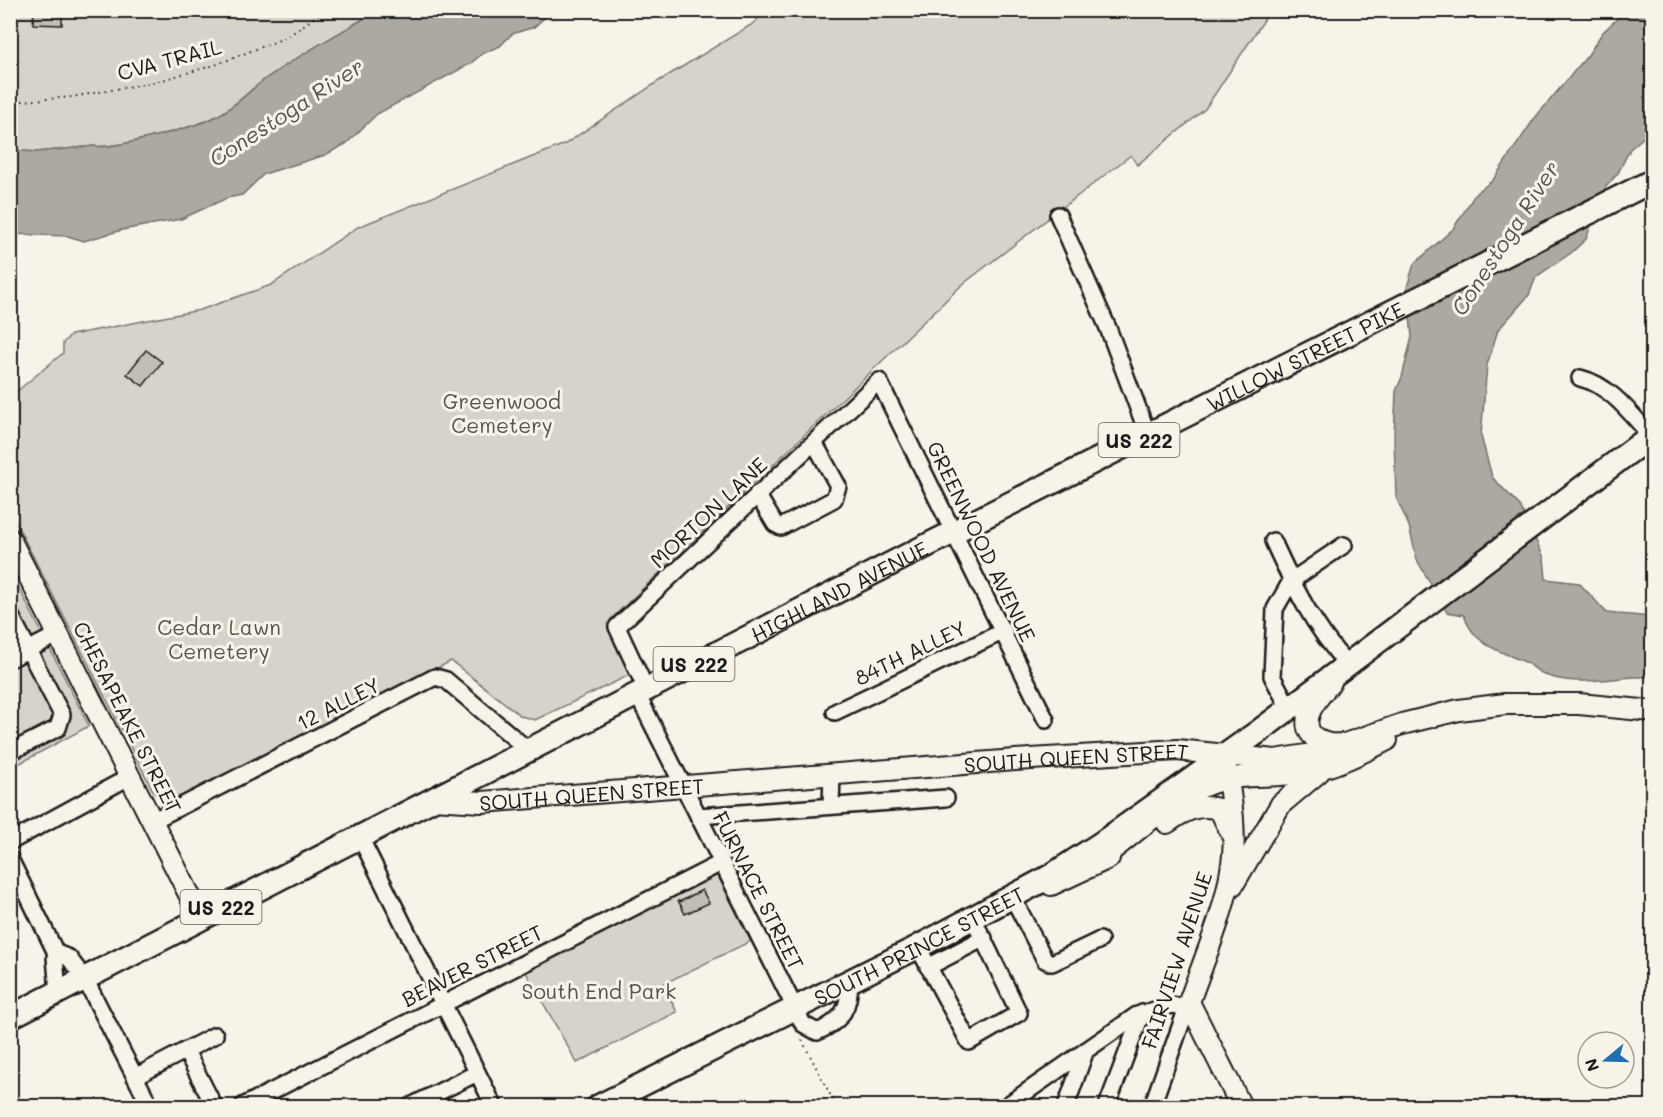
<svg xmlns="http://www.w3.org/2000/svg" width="1663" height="1117" viewBox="0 0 1663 1117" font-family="Mali,sans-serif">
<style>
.green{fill:#d7d3cb;stroke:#7a7874;stroke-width:1.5}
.water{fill:#aca9a2;stroke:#72716c;stroke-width:1.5}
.building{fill:#c0beb5;stroke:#1c1c1c;stroke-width:1.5}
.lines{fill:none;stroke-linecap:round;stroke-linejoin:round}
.minor-casing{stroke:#1c1c1c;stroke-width:20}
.major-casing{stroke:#1c1c1c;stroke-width:24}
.highway-casing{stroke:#1c1c1c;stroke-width:27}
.path{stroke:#1c1c1c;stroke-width:2;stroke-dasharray:1.5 4.5;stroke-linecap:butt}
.minor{stroke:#f7f3e8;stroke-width:15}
.major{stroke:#f7f3e8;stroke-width:20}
.highway{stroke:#f7f3e8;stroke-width:22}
.labels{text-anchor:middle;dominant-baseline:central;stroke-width:6;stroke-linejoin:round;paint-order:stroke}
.shield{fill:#f7f3e8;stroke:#5e5c59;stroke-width:1.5}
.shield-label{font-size:20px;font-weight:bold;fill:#1c1c1c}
.street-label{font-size:21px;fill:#1c1c1c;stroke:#f7f3e8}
.park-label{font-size:21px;fill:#545351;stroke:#f7f3e8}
.water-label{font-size:22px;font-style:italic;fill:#565452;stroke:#f7f3e8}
</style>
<rect width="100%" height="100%" fill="#f7f3e8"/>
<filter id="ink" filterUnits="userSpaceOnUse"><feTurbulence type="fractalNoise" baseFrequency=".0167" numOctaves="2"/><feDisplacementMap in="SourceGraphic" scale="12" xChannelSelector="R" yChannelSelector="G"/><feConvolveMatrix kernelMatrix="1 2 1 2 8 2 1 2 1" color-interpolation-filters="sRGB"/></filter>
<g filter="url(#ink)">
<path class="green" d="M10,11H377C340,33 300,54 264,80C248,92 234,107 217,116C200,126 111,150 95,146L37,152L11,150Z
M767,11H1270L1205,109L1137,165L1131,155L963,284L610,620L632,674L535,720L521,716L451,661L203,792C186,798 170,807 154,793L11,513L10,397L63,353V343L71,335L200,310L271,285L358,227L565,144L659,81L751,25Z
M10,570L89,726L11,768H10Z
M715,870L751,941L663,984L677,1012L577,1063L523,967Z"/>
<path class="water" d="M377,11H552L534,27L512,34L500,46L482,54L470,64L377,114L346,144L325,155L264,174L242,195L227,198L181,219L122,230L84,241L68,236L11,234V150L37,152L95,146C111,150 200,126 217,116C235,107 248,92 264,80C300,54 340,33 377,11Z
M1625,11H1652V130L1630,149L1618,173L1605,188L1586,239L1571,253L1536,277L1529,295L1498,330L1487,365L1481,436L1492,477L1520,506L1544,558L1546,579L1579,583L1607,613L1652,617V677C1619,675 1584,687 1551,677C1538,674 1533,665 1523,661C1498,651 1473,644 1464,615L1447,612L1417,560L1409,526L1396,497L1394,438L1396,391L1402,377L1412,337L1407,287L1414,264L1453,229L1476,193L1493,180L1534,119L1588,55L1602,33Z"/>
<path class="building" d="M34,10H62V25L33,24Z
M146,350L162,362L143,386L127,374Z
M702,890L709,903L685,914L679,902Z"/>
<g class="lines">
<g class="minor-casing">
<path id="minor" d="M1058,215L1108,328L1148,435
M1580,378C1610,385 1631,414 1651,436
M757,494L775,524L781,527L834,499L838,486L814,442
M1273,541C1293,585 1314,628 1347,664
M10,614L62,715L58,728L10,752
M10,659L59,634
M646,689L617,627L879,381L1046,720
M637,694L803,1024L817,1032C843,1021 850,1007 850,979
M1289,708L1272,676L1275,609L1291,581L1344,545
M835,712L1004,631
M831,806L832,774
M698,816L946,798
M154,820L435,677L446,680L528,750
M360,837L494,1106
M10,842L131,776
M10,859L57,955
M1013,898L1045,960L1052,963L1100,940
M918,947L969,1042L1019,1013L973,918
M928,967L984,938
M58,992L55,957L59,954L69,958L85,979L150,1106
M186,1051L214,1106
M135,1077L215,1035
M243,1106L721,863
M411,1106L477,1073
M1006,1106L1137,1015L1172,1005L1187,1008
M1066,1106L1086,1050
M1107,1106L1142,1013
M1152,1106L1189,1002"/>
</g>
<g class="major-casing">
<g id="major">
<path d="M10,539L201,918"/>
<path d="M1331,682C1319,696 1296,721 1314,737C1323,744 1331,745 1342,744"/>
<path d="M1224,755C1230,791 1238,833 1231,870C1224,915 1204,959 1189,1002L1241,1106"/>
<path id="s1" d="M433,799L482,802L1015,760L1177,750L1275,760L1319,753L1402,724L1459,710L1505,704H1579L1652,711"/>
<path d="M1167,823C1183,811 1201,802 1220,810L1230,831"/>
<path d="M1098,862C1129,837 1177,794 1215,782C1242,773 1273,778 1301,773C1331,768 1360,754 1387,740"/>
<path d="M1051,885L1109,858"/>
<path d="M1233,885L1281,804L1319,772"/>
</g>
</g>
<g class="highway-casing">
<g id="highway">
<path id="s2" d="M10,1017L904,557L1652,181"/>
<path id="s3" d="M599,1106L918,947L1049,877L1103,842L1258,732L1652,435"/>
</g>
</g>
<path class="path" d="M10,102L72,97L155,82L215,65L287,37L325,10
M678,900L682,908
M802,1040L836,1106"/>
<use href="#minor" class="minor"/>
<use href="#major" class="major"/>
<use href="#highway" class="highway"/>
</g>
</g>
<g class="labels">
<g class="shield">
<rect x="1098.5" y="423" width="81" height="34" rx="4.5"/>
<rect x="653.5" y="647" width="81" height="34" rx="4.5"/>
<rect x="180.5" y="890" width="81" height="34" rx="4.5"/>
</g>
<g class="shield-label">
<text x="1139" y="440">US 222</text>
<text x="694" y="664">US 222</text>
<text x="221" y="907">US 222</text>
</g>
<g class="street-label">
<text transform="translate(169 59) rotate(-15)">CVA TRAIL</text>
<text stroke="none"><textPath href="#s2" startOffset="1454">WILLOW STREET PIKE</textPath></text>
<text transform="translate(708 512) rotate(-43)">MORTON LANE</text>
<text transform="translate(982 541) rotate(64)">GREENWOOD AVENUE</text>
<text stroke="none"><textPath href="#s2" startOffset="932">HIGHLAND AVENUE</textPath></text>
<text transform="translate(910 652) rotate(-26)">84TH ALLEY</text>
<text transform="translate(338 703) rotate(-27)">12 ALLEY</text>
<text transform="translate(128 717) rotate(63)">CHESAPEAKE STREET</text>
<text stroke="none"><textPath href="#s1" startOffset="645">SOUTH QUEEN STREET</textPath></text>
<text stroke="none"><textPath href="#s1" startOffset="159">SOUTH QUEEN STREET</textPath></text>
<text transform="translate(759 890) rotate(63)">FURNACE STREET</text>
<text stroke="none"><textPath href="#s3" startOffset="358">SOUTH PRINCE STREET</textPath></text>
<text transform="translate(1176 960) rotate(-72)">FAIRVIEW AVENUE</text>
<text transform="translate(472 965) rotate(-27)">BEAVER STREET</text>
</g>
<g class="park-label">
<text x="502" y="400">Greenwood<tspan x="502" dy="24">Cemetery</tspan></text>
<text x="219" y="626">Cedar Lawn<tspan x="219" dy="24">Cemetery</tspan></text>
<text x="599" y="990">South End Park</text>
</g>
<g class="water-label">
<text transform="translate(286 112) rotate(-33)">Conestoga River</text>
<text transform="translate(1505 238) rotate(-57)">Conestoga River</text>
</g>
</g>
<rect width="1663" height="1117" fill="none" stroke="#f7f3e8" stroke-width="36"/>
<rect x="18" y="18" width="1627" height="1081" fill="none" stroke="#1c1c1c" stroke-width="2" filter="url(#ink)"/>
<g transform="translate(1606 1060) rotate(251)"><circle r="28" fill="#f7f3e8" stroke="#9f9d96" stroke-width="1.5"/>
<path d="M0-4.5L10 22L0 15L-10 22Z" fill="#1f6fb2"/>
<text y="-9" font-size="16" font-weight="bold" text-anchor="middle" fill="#1c1c1c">N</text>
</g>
</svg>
